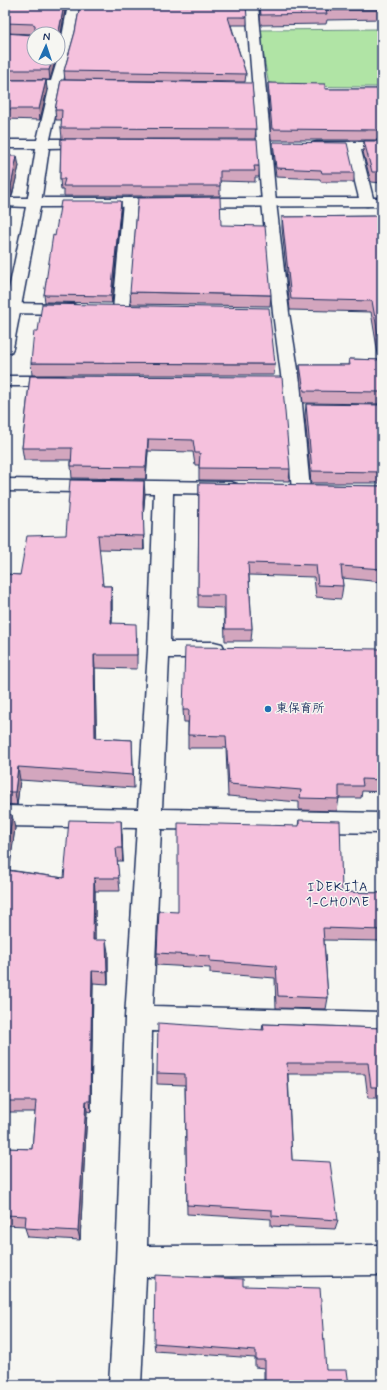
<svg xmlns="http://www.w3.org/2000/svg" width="387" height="1390" viewBox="0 0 387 1390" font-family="Mynerve,'Klee One',sans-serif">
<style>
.green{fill:#b0e4a5;stroke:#668a82}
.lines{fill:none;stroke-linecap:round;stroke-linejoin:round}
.street-casing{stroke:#1b2f5e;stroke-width:3}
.secondary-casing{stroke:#1b2f5e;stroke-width:3}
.street{fill:#f6f6f2;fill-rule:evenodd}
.secondary{fill:#f6f6f2;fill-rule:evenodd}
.wall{fill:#d3a6be;stroke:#1b2f5e}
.shaded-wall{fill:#ac879b;stroke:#1b2f5e}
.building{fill:#f5c1dd;stroke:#1b2f5e}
.poi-dot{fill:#1f6fb2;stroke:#f6f6f2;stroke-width:1.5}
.labels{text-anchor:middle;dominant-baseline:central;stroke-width:3;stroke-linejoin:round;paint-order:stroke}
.poi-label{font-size:12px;font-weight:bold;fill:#1b2f5e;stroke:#f6f6f2;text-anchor:start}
.neighbourhood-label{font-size:13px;letter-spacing:1px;fill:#1b2f5e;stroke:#f6f6f2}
</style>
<rect width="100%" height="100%" fill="#f6f6f2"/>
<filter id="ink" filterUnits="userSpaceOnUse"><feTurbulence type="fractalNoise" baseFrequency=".025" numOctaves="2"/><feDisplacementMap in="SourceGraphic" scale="8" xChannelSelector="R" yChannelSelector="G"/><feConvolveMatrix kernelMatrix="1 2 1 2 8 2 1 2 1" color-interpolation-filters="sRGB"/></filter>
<g filter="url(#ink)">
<path class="green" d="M381,29L382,87L269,86L259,30Z"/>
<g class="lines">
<g class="street-casing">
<path id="street" d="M68,5H80L74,40L63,81L91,82L95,83L97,86L95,89L91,90L61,89L50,139H91L96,140L98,143L96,146L91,147L49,148L41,203L39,206L34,207L29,206L27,203L36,148H5V140H37L49,89H5V81H51L58,58Z
M246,5H258L276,202L289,313L300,382L310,490L308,494L301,496L294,494L292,490L282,382L273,313L262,202Z
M317,142H382V150H361L374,202L372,205L367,206L362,205L360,202L347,150L312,149L310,146L312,143Z
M130,198L135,199L137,202L129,310L127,313L121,315L115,313L113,310L123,202L125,199Z
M5,303L72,304L78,306L80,309L78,312L72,314L5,313Z
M5,376H60L66,377L69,381L66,385L60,386H5Z
M5,479L230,482L237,484L239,488L237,492L230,494L173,493L170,642H214L222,644L225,650L222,656L214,658H169L162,809L382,813V833L161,829L153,1006L382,1012V1038L152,1031L147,1246L382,1245V1275L146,1277L141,1385H109L116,1262L125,1018L137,828L5,826V806L138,809L148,650L154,493L5,491Z"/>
</g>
<g class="secondary-casing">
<path id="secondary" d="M5,198H382V206L40,207L13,348L11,352L5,353V308L26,207L5,206Z"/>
</g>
<use href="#street" class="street"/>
<use href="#secondary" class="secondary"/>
</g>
<path class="wall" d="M5,5H66L58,50V34L56,58L50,80H5V33L33,35L34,34L5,33Z
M80,5L247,17V25H231L246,74L245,82L65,80L64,71L75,32Z
M259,5H382V19L327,20L326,24L261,25L260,14V5Z
M5,80H46L47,90L40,120L5,119Z
M61,80L256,129L255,139H62L61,128L62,120H56L55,110Z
M268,83L325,89H382V140H271L268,94Z
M61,139L259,166V177H255V182L220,181V196H64V190H61L60,179Z
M364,141H382V183L371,182L363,152Z
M273,142L354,173V182H321L320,179L276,177L273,151Z
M5,156L19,166L12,196H5Z
M5,197H9L10,208L7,219H5V220Z
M121,201V208L112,303L45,302L44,295L55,236Z
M382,216V404L303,403L300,376V365H348L349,359L379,360L371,312L290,310L282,228V217Z
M130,292L271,295L270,306L131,304Z
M31,363L275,364L274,375H32Z
M30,376L290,469L289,481L199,480V465H195L193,452L148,451L146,479L72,478L71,466V460H24L22,448Z
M306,404L382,405V466H381L382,472L380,483H311L305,416Z
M199,483L382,486V582L342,578L343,586L341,599L316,597L314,577L249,575L252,629L251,641H225L224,608L198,607Z
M145,494L143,517L144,550L99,549L103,586H111L112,600V623L137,637V669L95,668L96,738L132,740L134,788L20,780L17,805L5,804V574L20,575L66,535Z
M382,649V792L362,791L361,798H339L337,811L299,810V802L228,796L226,748H188V722H184L183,710Z
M5,814L15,828L9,870L64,878L122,834L123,861H117L120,891H95V940L108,952V984L93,983L91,1112L87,1111L80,1240L28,1237L25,1228V1226L5,1225V1148L32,1149L35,1112H5Z
M299,820L342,892L382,893V941L324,940L328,998L326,1009L276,1008L275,978L210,973V968L157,965V953L178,912L298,826Z
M263,1024L382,1028V1098H368L365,1074H288L292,1160L338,1220L335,1229L271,1226V1219L187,1214L185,1085L157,1084V1073L262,1030Z
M243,1286L326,1370L349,1385H264V1368L255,1367V1358L155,1351L154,1343Z"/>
<path class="shaded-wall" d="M64,5H66L58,50V36Z
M53,58H56L50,80L49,70Z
M46,80L47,90L40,120L39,109Z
M17,156L19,166L12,196L11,186Z
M9,197L10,208L7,219L6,208Z
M121,201V208L112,303L111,296Z
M148,439V451L146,479V467Z
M144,481L145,494L143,517L144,550L143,503Z
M111,586L112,600V637L111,623Z
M94,655L95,668L97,751L95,738Z
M18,767L20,780L17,805L15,792Z
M12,815L15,828L8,882L5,870Z
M121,821L122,834L123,861L122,848Z
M94,878L95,891V952L93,940Z
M106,940L108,952V984L107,972Z
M92,971L93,983L91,1112L90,1101Z
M86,1101L87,1111L80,1240L78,1231Z"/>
<path class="building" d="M5,5H64L58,36V34H34V58H53L49,70H5V33L33,35L35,33V25L33,24L5,23Z
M80,5L246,6L247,17H228L246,74L64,71L75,32Z
M260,5H382V10H326L327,14L261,15Z
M5,80H46L39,109H5Z
M61,80L252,83L256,129L61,128L62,110H55Z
M268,83L325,84V89H382V130L272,129Z
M61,139L257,140L259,166H254L255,171H220V186H63L65,179H60Z
M364,141H382V172H372Z
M273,142L347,143L354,173H322L321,170L276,168Z
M5,156H17L11,186H5Z
M5,197H9L6,208H5Z
M220,197L221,225L265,226L271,295L130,292L138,198Z
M61,201H121L111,296L44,295L53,235L55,236Z
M382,216V357L372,301L291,299L282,217Z
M42,304L269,308L275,364L31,363L34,331H38Z
M349,359L382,360V392L304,391L300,365H350Z
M30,376L282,377L290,469L199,468L200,453H195L193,440L148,439L146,467L71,466L72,448H22Z
M306,404L382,405V454L380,452L382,472L312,471Z
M70,480L144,481L143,503L144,536L98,535L103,586H111V623L136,624L137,655H94L95,738L132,740L133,775L18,767L15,792H5V574L20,575L27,536L66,535Z
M199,483L382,486V569L341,566L343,586L318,585L316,565L248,563L252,629H225V595H198Z
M185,647L382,649V780L362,779L363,786H339V799L300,798L301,790L229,784L226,736L188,735L189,710H183Z
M5,814L12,815L5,870L64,878L69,820L121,821L122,848H116L119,878H94L93,940H106L107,972L92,971L90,1101H86L78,1231L25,1228L26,1216L5,1215V1148L32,1149L36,1101H5Z
M299,820L340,821L342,892L382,893V930L323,928L328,998L278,996L276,966L210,961V956L157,953L159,911L178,912V823L299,826Z
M158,1023L264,1030L263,1024L382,1028V1087H371L368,1063H287L292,1160L330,1162L338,1220L272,1216V1210L187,1205L185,1074L157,1073Z
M155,1275L243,1279V1286L320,1288L326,1370H347L349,1385H265V1360H256V1351L154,1343Z"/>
</g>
<circle class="poi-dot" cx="268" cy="709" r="4"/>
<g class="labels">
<g class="poi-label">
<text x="276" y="709">東保育所</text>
</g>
<g class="neighbourhood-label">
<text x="338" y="887">IDEKITA<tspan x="338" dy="15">1-CHOME</tspan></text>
</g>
</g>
<rect width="387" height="1390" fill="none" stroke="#f6f6f2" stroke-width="20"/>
<rect x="10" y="10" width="367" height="1370" fill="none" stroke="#1b2f5e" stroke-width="1.5" filter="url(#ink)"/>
<g transform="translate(46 46) rotate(3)"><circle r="19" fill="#f6f6f2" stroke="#9ea6b7"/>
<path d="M0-3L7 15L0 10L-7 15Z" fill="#1f6fb2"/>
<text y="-6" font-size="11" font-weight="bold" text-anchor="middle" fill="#1b2f5e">N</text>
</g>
</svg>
